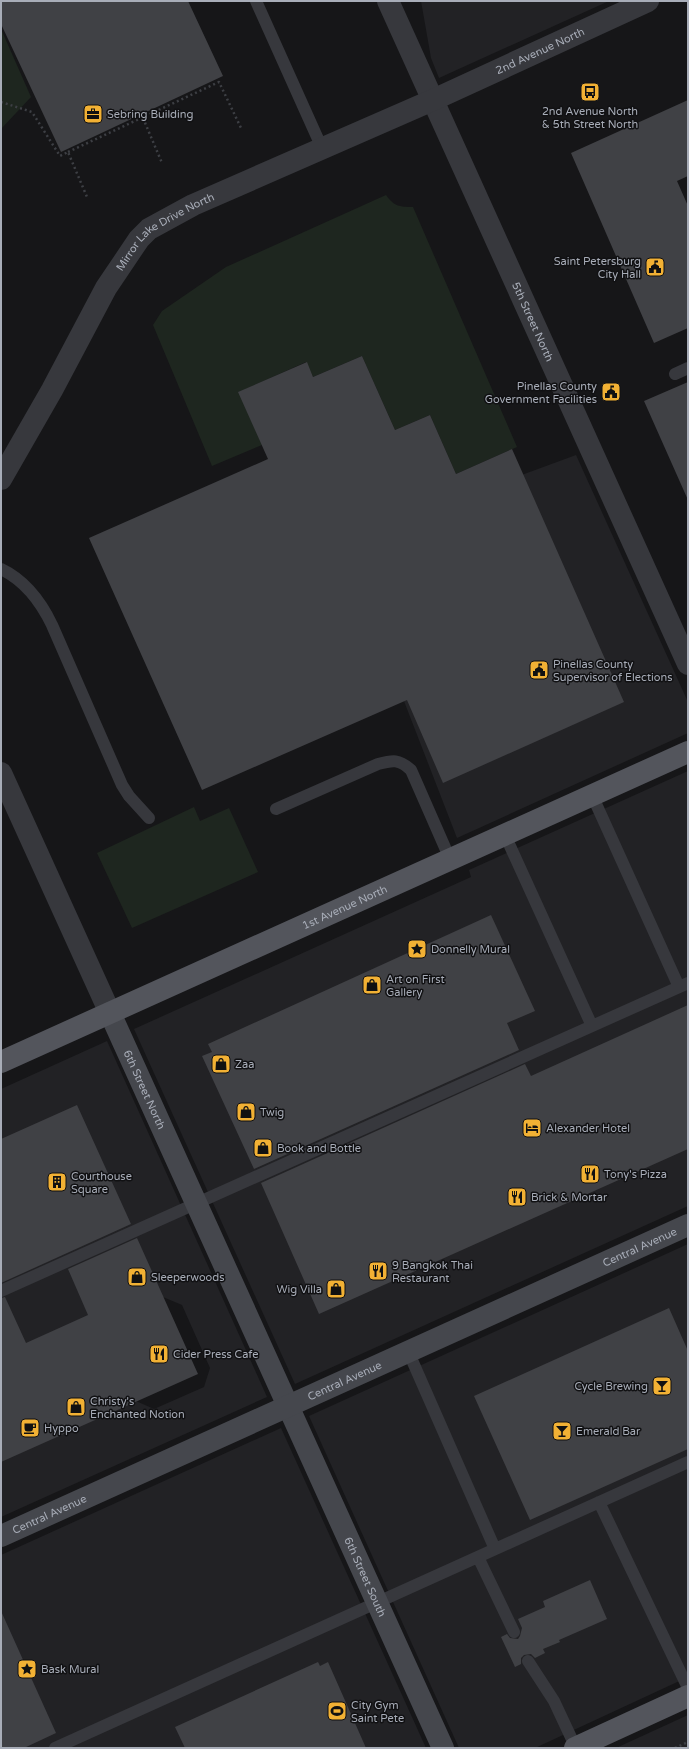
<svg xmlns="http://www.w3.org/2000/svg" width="689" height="1749" viewBox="0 0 689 1749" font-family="'Varela Round',sans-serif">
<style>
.built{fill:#222225;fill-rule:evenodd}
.green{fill:#1e261f}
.building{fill:#404145}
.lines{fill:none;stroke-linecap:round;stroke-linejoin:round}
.path{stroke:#3d3f44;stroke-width:2.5;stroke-dasharray:2 3;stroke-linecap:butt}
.lane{stroke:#37383d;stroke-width:12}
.street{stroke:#37383d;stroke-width:22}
.secondary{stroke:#45474d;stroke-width:22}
.primary{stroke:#53555c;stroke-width:22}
.labels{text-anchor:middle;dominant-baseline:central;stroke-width:3;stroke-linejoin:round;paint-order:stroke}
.street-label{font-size:11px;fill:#a8adb8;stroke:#111113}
.poi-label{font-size:11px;fill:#a8adb8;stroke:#111113;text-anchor:start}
</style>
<rect width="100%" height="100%" fill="#161618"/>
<path class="built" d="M421,1H609L439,78L431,58Z
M576,455L688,702V733L457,838L342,541Z
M688,771V1206L295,1384L134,1029L471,877L469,870Z
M107,1041L267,1397L1,1517V1089ZM163,1297L182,1305L210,1368L204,1387L154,1409L136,1401Z
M688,1244V1677L535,1748H459L309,1416Z
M281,1428L426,1748H1V1555Z
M688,1715V1748H616Z"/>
<path class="green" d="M1,29L31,97L1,129Z
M386,195C394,206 399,207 413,207L517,447L456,474L430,415L395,430L362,356L313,377L306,362L239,392L262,445L212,466L153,325L162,311L226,267Z
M194,807L200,821L229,808L258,872L132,928L97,853Z"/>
<path class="building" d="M1,1H188L223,76L61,152L1,24Z
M688,100V176L677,181L688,206V328L654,343L571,153Z
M362,356L395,430L430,415L456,474L512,449L624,702L443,783L407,700L202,790L89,538L268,459L238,392L307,362L313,377Z
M688,382V500L644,401Z
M491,915L535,1011L507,1023L519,1050L254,1169L202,1056L212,1052L208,1044Z
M688,1005V1149L319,1314L261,1183L525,1064L531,1076Z
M77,1105L131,1224L1,1283V1139Z
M137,1238L198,1374L1,1462V1298L5,1297L26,1343L88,1315L68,1269Z
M669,1308L688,1351V1449L530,1520L474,1396Z
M590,1580L607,1619L559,1640L560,1642L543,1649L545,1653L535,1658L531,1654L524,1655L521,1658V1664L515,1667L501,1637L507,1634L510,1638L518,1639L520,1636L522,1628L518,1619L545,1607L543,1601Z
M1,1611L56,1733L24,1748H1Z
M318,1662L320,1666L328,1662L366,1748H185L175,1727Z"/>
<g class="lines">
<path class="path" d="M1,102L32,112L60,156L68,152L87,197
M143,118L162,163
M68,152L219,82L241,128
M675,1748L688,1742"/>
<path class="lane" d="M256,1L322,148
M675,374L688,368
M1,569C24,580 41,602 52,625L122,785L129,796L149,818
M592,795L679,987
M276,809L378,764C393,760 399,759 411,770L450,859
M505,835L592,1026
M1,1291L688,983
M408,1351L495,1549
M599,1502L688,1688
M478,1557L514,1632
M528,1661L554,1701L576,1748
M55,1748L688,1462"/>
<g class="street">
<path id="s1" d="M388,1L688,664"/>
<path id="s2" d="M1,479L52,390L106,288L139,239L149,229L193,205L433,100L648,1"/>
<path d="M1,773L110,1013"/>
</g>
<g class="secondary">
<path id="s3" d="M110,1013L443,1748"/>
<path id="s4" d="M1,1536L688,1225"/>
</g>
<g class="primary">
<path id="s5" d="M1,1062L688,752"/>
<path d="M575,1748L688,1696"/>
</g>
</g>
<defs>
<g id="bus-square" transform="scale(1)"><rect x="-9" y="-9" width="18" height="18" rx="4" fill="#f2b134" stroke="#111113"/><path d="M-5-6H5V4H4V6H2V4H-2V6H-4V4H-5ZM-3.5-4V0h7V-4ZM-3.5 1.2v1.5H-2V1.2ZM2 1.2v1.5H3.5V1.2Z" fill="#111"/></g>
<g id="office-square" transform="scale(1)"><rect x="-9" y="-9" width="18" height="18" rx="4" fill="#f2b134" stroke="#111113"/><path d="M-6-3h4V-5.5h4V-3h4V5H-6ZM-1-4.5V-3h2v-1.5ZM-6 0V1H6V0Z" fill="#111"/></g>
<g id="civic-square" transform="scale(1)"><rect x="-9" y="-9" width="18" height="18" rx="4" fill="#f2b134" stroke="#111113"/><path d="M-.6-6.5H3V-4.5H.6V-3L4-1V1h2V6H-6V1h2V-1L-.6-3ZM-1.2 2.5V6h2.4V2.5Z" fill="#111"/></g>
<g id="sight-square" transform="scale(1)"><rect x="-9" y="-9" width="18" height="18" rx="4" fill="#f2b134" stroke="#111113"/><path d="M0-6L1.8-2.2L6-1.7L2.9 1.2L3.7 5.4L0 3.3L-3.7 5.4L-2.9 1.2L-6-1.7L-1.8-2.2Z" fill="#111"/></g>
<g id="shop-square" transform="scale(1)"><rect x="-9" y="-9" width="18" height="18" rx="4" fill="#f2b134" stroke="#111113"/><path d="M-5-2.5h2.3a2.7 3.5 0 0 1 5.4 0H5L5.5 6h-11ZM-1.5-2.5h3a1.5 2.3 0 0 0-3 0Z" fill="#111"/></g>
<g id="hotel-square" transform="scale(1)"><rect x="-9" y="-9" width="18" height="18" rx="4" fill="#f2b134" stroke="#111113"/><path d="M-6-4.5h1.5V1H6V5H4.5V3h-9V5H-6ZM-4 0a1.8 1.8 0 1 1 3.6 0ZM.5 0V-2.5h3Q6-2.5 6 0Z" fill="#111"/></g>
<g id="restaurant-square" transform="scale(1)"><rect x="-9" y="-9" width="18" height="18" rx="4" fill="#f2b134" stroke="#111113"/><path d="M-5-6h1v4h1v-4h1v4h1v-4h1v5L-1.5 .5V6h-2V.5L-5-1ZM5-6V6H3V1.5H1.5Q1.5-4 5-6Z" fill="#111"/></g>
<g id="building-square" transform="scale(1)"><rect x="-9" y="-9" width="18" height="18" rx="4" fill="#f2b134" stroke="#111113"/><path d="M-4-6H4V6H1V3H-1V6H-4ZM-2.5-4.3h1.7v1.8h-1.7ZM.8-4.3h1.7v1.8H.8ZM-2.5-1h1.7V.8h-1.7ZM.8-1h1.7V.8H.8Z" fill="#111"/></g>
<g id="bar-square" transform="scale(1)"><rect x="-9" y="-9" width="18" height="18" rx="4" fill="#f2b134" stroke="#111113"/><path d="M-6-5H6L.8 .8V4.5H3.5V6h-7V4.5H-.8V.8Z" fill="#111"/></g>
<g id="cafe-square" transform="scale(1)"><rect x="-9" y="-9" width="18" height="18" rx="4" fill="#f2b134" stroke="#111113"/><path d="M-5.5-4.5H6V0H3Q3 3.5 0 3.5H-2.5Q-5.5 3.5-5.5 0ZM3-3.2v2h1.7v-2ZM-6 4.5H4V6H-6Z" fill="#111"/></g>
<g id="stadium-square" transform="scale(1)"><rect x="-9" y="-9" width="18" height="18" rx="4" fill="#f2b134" stroke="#111113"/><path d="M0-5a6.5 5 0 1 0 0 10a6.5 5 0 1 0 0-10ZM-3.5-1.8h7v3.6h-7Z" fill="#111"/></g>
</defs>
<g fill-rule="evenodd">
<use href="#bus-square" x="590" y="92"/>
<use href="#office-square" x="93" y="114"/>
<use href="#civic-square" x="655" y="267"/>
<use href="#civic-square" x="611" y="392"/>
<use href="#civic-square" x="539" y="670"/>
<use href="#sight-square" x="417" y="949"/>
<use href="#shop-square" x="372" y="985"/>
<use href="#shop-square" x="221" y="1064"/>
<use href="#shop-square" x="246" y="1112"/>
<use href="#hotel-square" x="532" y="1128"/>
<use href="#shop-square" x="263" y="1148"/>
<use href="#restaurant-square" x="590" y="1174"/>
<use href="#building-square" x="57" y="1182"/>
<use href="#restaurant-square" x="517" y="1197"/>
<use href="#restaurant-square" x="378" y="1271"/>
<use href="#shop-square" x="137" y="1277"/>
<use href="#shop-square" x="336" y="1289"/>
<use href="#restaurant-square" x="159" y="1354"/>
<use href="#bar-square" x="662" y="1386"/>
<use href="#shop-square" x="76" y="1407"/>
<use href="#cafe-square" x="30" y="1428"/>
<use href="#bar-square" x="562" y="1431"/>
<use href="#sight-square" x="27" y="1669"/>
<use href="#stadium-square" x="337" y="1711"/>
</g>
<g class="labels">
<g class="street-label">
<text stroke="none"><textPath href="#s2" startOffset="721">2nd Avenue North</textPath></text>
<text stroke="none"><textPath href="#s2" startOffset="302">Mirror Lake Drive North</textPath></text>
<text stroke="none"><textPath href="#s1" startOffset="352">5th Street North</textPath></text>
<text stroke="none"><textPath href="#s5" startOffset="377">1st Avenue North</textPath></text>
<text stroke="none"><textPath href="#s3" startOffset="84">6th Street North</textPath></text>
<text stroke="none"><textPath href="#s4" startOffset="701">Central Avenue</textPath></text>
<text stroke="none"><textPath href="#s4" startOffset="377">Central Avenue</textPath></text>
<text stroke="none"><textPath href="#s4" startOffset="53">Central Avenue</textPath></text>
<text stroke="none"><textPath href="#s3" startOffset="619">6th Street South</textPath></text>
</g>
<g class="poi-label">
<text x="590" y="111" text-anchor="middle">2nd Avenue North<tspan x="590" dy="13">&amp; 5th Street North</tspan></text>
<text x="107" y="114">Sebring Building</text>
<text x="641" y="261" text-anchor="end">Saint Petersburg<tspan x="641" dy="13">City Hall</tspan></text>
<text x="597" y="386" text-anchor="end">Pinellas County<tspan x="597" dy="13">Government Facilities</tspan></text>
<text x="553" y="664">Pinellas County<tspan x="553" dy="13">Supervisor of Elections</tspan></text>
<text x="431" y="949">Donnelly Mural</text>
<text x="386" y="979">Art on First<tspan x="386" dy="13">Gallery</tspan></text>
<text x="235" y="1064">Zaa</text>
<text x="260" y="1112">Twig</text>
<text x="546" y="1128">Alexander Hotel</text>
<text x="277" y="1148">Book and Bottle</text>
<text x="604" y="1174">Tony's Pizza</text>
<text x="71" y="1176">Courthouse<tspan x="71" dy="13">Square</tspan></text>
<text x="531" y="1197">Brick &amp; Mortar</text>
<text x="392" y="1265">9 Bangkok Thai<tspan x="392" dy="13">Restaurant</tspan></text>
<text x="151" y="1277">Sleeperwoods</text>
<text x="322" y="1289" text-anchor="end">Wig Villa</text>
<text x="173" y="1354">Cider Press Cafe</text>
<text x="648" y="1386" text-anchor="end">Cycle Brewing</text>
<text x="90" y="1401">Christy's<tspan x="90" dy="13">Enchanted Notion</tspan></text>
<text x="44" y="1428">Hyppo</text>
<text x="576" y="1431">Emerald Bar</text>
<text x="41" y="1669">Bask Mural</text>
<text x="351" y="1705">City Gym<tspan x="351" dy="13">Saint Pete</tspan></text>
</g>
</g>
<rect width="689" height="1749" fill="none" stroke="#a8adb8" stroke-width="4"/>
</svg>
